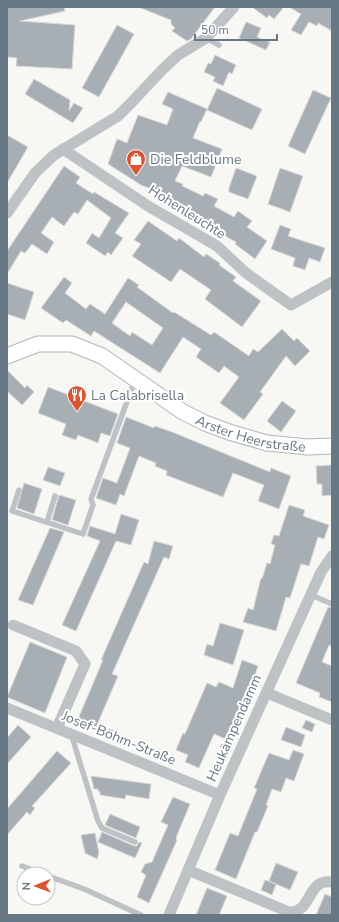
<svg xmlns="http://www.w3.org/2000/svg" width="339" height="922" viewBox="0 0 339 922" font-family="'Nunito Sans',sans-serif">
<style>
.building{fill:#a7afb4;stroke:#d8d8d6;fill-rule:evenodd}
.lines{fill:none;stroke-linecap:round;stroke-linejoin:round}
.secondary-casing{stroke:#b0b6ba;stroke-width:17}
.lane{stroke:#bdc2c5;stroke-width:5.5}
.street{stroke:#bdc2c5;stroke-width:11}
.secondary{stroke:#fff;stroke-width:15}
.labels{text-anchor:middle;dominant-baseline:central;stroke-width:4;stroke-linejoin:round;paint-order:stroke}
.poi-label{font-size:14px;fill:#677783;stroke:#fff;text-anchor:start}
.street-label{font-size:14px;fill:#677783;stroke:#fff}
</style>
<rect width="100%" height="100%" fill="#f7f7f3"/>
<path class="building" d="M7,7H64L65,11L20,21L75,25L72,69L16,66L17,58L7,57Z
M138,7H215L191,39L187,41L172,31L175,28L171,24V20Z
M252,7H284L274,19L269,15L267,18Z
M289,7H332V31L318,23L317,26L309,22L301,35L291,30L301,14Z
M246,22L261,28L257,37L270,42L266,50L239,38Z
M117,25L134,34L99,97L82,88Z
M215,55L236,65L232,74L229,72L223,86L213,81L215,77L204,72L208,63L211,64Z
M34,79L70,100L69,111L74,103L83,108L73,123L25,94Z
M217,88L262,109L252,130L207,110Z
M313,90L331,98L305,154L288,146Z
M168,92L207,109L201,122L200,121L193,138L222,149L211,177L182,166L175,181L183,184L182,186L203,196L205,193L218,199L214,206L234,217L238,211L252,221L247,227L267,241L255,259L235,244L236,242L204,224L205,222L173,206L174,203L159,197L161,193L141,185L108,164L117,139L127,143L138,115L167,125L173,109L162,104Z
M7,135L28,147L7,183Z
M64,166L80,177L76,183L93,194L94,192L129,213L115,233L123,238L111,255L108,252L105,256L86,243L92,233L99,238L111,218L87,200L78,214L74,212L64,226L52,217L41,233L54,242L47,254L32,244L25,253L21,251L7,274V251Z
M236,168L257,176L248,199L229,192V188Z
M280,168L303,176L290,212L268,204Z
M148,221L177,241L179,238L204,257L206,254L220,263L219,265L236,277L233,281L261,301L242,327L205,299L211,290L180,269L171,282L132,256L141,244L134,240Z
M280,225L291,229L288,236L325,248L320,262L309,258L305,270L293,266L295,258L271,249Z
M64,277L72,283L65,293L86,309L90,304L105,314L128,278L139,285L137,287L173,313L174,312L211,335L214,332L249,356L253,349L258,352L282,329L294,341L297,338L310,351L295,366L286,356L260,392L263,394L244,420L220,403L239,377L224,366L219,373L196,357L201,349L183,337L160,373L94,331L91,336L66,320L63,323L41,308ZM126,302L163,328L152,345L132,332L130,336L112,323Z
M7,283L34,292L25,320L7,314Z
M7,370L25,388L27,385L34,392L22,405L7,391Z
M48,387L118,414L110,436L101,433L98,443L78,435L76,440L62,435L66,424L38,413Z
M282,401L296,411L281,432L267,421Z
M126,417L154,428L155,426L172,432L270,472L271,468L291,476L279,509L258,501L264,485L233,473L223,497L166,475L167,471L155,466L156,463L139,456L124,496L120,494L116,505L96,498L103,478L117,483L130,448L117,443Z
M332,465V495L322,496V484H317L316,466Z
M48,467L65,473L60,486L43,480Z
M24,483L42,489L34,514L17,508Z
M59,495L76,500L68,525L52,520Z
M289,505L305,510L303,516L329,525L324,539L318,537L309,566L301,564L290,598L286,597L276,631L243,622L248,608L253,610L261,578L262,579L267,563L270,564L275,545L271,544L274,535L279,536Z
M121,514L139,520L131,545L116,541L76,631L62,625L100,541L87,536L90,526L115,534Z
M50,528L64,532L33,605L18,600Z
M154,541L173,546L169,559L164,557L112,674L118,676L96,727L78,719L103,660H101L144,562L148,564Z
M328,607L332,608V647L329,645L322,662L332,666V702L319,697L320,693L296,683Z
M220,623L244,630L233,665L204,655L207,644L213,646Z
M30,642L67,657L45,713L7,697Z
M242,660L258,666L252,684L228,740L214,734L199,768L185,762L188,755L176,750L183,733L185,734L207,683L216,687L219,682L233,688Z
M306,720L315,724L312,732L302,728Z
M18,725L31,737L7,764V738Z
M286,727L305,735L301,747L281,740Z
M293,750L304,754L294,781L286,778L281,792L272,789L266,805L268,806L257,832H255L236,879L215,870L230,833L238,836L257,789L254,788L269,753L289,760Z
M57,751L71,763L32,806L35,808L30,815L27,812L7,835V809Z
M91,776L151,784L149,799L126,795L125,799L100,795V792L98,791V789H94Z
M173,797L190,804L177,835L176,839L177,840L149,903L137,897L146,875L141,872L145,864L152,862L168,825L161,822Z
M110,814L140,827L136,838L105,825Z
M102,832L134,846H137L139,842L142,843L135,858L98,842Z
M95,833L99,853L97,859L85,853L81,835Z
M276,863L298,872L290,890L269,881Z
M265,880L276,884L272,895L261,890Z
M207,888L227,896L219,915H196Z
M325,894L332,897V915H316Z"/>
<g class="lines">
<g class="secondary-casing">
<g id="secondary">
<path id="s1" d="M7,356L38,344H72L102,356L183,412L205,423L229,432L267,443L308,447L332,446"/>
</g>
</g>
<path class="lane" d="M206,38L219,45
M19,490L12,511L83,534L93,505L91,499L135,380
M47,522L55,496
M311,595L332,604
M75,736L73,740L98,821L102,828L135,842
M22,866L43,874
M48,876L84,889L141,915"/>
<path class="street" d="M63,149L148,206L217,246L246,273L291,305L332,282
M7,213L35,173L54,155L118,116L131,103L162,70L178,55L206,38L234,7
M13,625L76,651L85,664L57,728
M267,693L332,720
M7,708L220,795
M188,870L289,912C313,913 306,878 332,882
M169,915L220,795L321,572L332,556"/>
<use href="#secondary" class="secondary"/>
</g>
<defs>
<g id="shop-pin" transform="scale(1)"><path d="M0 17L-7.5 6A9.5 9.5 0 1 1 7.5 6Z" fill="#dd532d" stroke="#fff"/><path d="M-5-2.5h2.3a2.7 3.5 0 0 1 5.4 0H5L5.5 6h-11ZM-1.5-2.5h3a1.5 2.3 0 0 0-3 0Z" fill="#fff"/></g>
<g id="restaurant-pin" transform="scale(1)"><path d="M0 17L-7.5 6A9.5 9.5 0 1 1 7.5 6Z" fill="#dd532d" stroke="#fff"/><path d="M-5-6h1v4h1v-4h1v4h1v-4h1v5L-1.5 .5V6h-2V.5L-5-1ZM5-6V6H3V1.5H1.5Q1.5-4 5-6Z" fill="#fff"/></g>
</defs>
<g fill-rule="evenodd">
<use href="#shop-pin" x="136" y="159"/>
<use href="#restaurant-pin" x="77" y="395"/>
</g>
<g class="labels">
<g class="poi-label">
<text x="150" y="159">Die Feldblume</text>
<text x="91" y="395">La Calabrisella</text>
</g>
<g class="street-label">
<text transform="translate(187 212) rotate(32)">Hohenleuchte</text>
<text stroke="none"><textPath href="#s1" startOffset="270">Arster Heerstraße</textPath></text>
<text transform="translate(234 728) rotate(-66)">Heukämpendamm</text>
<text transform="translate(119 738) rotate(22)">Josef-Böhm-Straße</text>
</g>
</g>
<rect width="339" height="922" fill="none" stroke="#677783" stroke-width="16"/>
<g transform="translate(36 886) rotate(269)"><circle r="19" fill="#ffffff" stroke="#c2c9cd"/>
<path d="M0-3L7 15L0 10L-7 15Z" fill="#dd532d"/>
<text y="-6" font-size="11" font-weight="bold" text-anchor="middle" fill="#677783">N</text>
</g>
<path d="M195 34v6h82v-6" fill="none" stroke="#677783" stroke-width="2"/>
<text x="201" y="34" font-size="12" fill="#677783" stroke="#ffffff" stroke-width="3" paint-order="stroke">50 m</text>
</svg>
